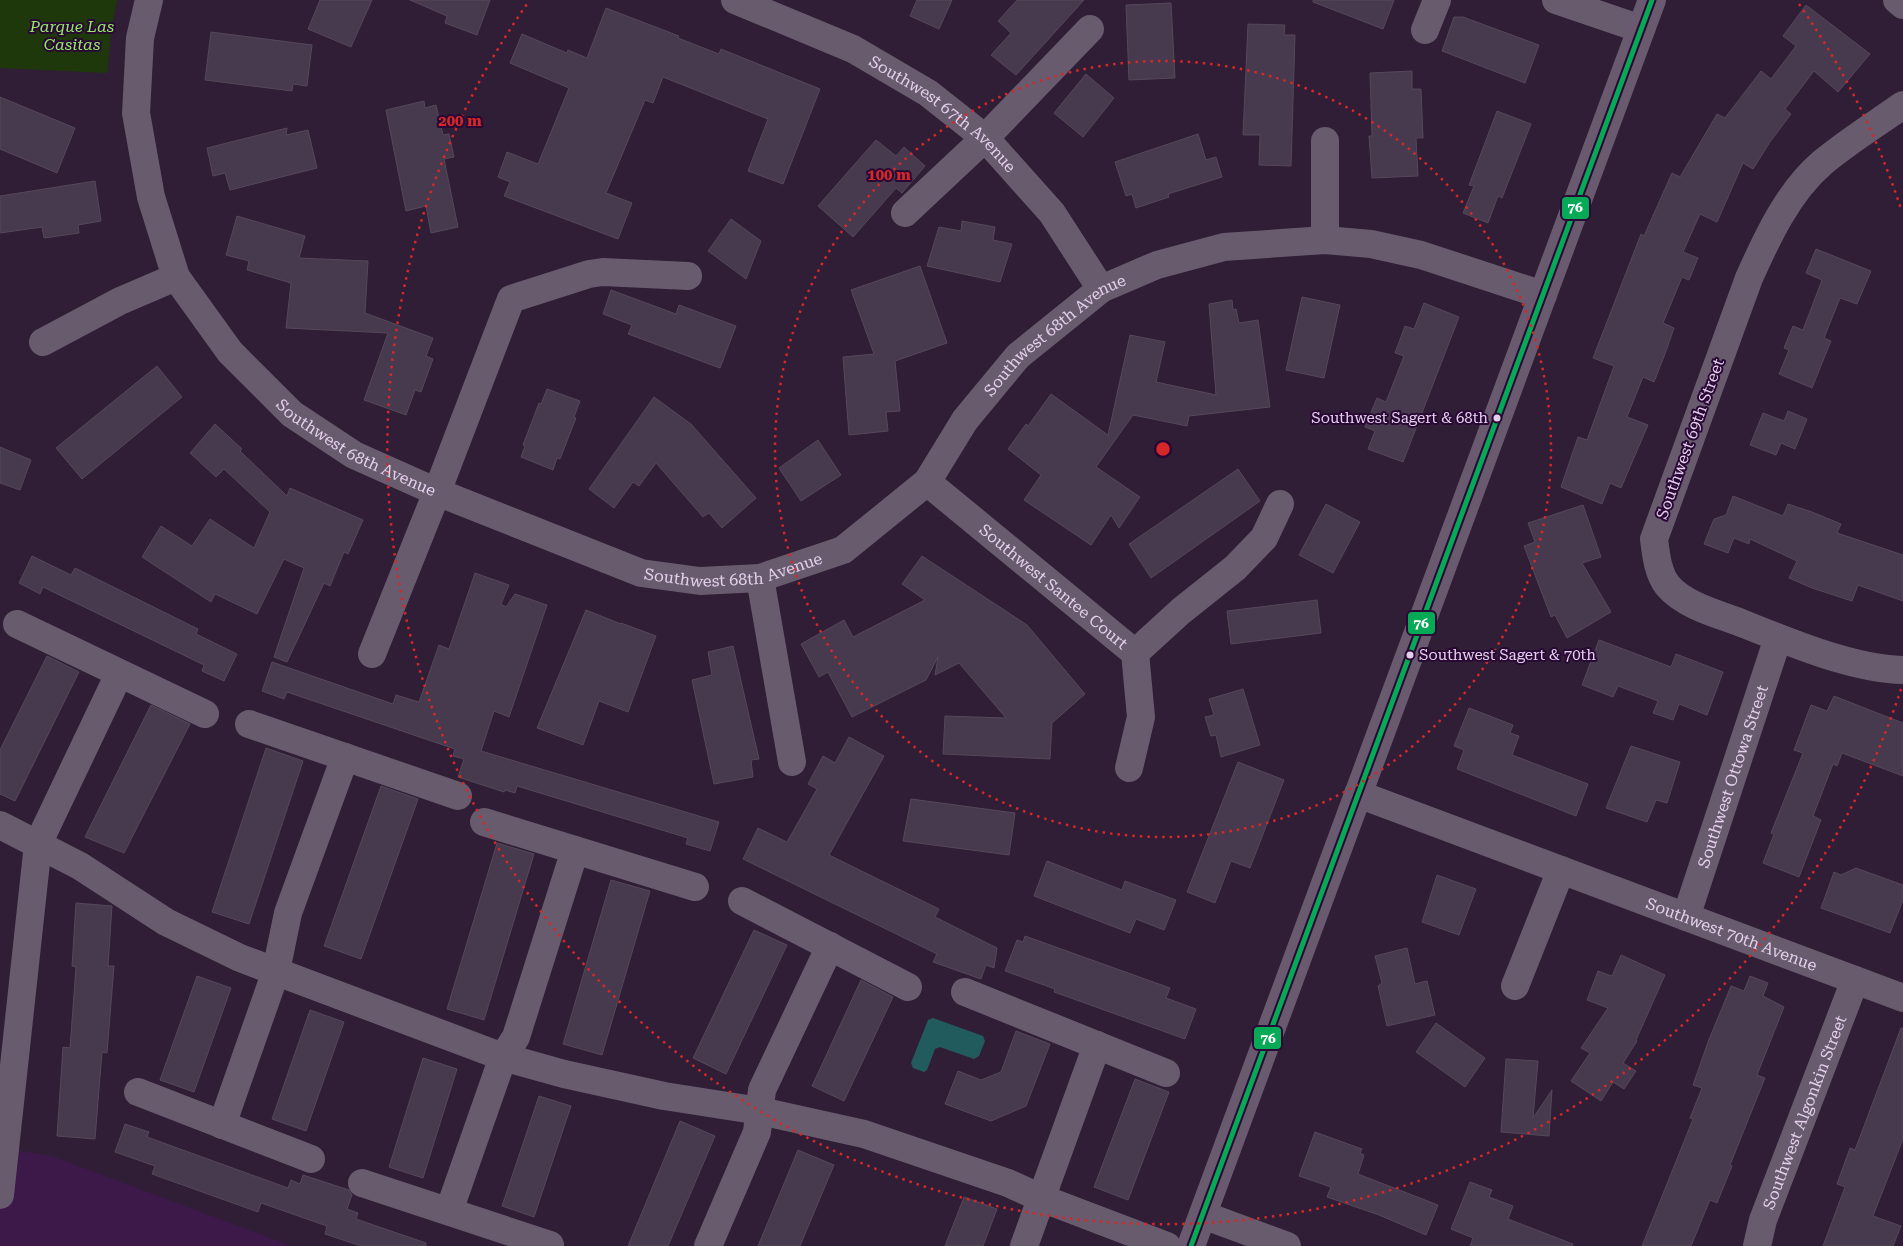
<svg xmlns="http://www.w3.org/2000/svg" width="1903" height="1246" viewBox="0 0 1903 1246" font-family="'Roboto Serif',serif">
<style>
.built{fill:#3c1949}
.green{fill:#1e380c}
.water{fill:#225b5e}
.building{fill:#483a4e;stroke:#56475b}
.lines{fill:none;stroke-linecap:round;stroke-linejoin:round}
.minor{stroke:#695b6e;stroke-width:28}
.major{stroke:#695a6f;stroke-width:28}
.bus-1-casing{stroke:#2a0835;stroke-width:9}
.bus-1{stroke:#06aa56;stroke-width:5}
.ring{fill:none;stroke:#d62828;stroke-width:2.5;stroke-dasharray:2.5 5}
.bus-dot{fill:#e4d0ec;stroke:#2a0835;stroke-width:2}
.labels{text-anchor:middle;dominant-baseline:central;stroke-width:4;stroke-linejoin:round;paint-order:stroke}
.bus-label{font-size:15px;fill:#e4d0ec;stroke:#2a0835;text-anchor:end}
.park-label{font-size:16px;font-style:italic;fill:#93eb65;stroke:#2a0835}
.street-label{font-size:16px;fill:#e4d0ec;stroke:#2a0835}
.centre{fill:#d62828;stroke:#2a0835;stroke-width:2.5}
.ring-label{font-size:15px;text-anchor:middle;font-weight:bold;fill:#d62828;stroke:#2a0835;stroke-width:4;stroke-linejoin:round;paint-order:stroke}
.line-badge{stroke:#2a0835;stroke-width:2}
.badge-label{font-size:14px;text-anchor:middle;font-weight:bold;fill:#fff}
</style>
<rect width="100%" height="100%" fill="#2f1e36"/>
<path class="built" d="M0,1148L52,1156L292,1246H0Z"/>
<path class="green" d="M0,0H117L111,32L107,73L0,68Z"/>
<path class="water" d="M933,1018L983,1036L985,1041L979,1056L974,1059L940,1047L935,1049L927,1070L924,1072L913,1068L911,1063L928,1020Z"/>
<path class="building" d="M320,0H372L351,47L308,29Z
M410,0H490L477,35L445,23L447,16Z
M917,0H952L939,29L910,16Z
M1017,0H1084L1016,75L991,55L1011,33L998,21Z
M1313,0H1394L1383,29L1313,2Z
M1171,3L1175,78L1129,80L1126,5Z
M1806,5L1870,54L1838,92L1814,71L1785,109L1791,114L1770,142L1753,169L1743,163L1717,222L1700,214L1683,252L1698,258L1689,280L1682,277L1663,323L1674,328L1665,354L1654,382L1643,377L1627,417L1648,425L1621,488L1610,483L1602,504L1561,487L1578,437L1587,440L1614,366L1593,358L1641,234L1644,236L1672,173L1680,177L1717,114L1725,118L1761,71L1771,79L1796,46L1783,36Z
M606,8L679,36L678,38L719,54L721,49L820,89L783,184L748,171L768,119L663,77L653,103L645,100L606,193L632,203L618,239L504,196L510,182L498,177L507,152L538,164L569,88L510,63L522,34L567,53L568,50L587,58Z
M1454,17H1463L1539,45L1525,83L1442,51Z
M1248,24L1285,25L1284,35H1295L1291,166L1259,165L1260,135H1243Z
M211,32L312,45L307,86L293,84L292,91L205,80Z
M1412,71V89H1421L1423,138H1416L1418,176L1372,178L1369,136H1372L1370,73Z
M1086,74L1114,98L1083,137L1054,113Z
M0,97L75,128L57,173L0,149Z
M424,101L425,108L436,105L443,135L449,134L454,157L444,159L458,227L431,233L426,206L406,211L386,110Z
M1497,111L1531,124L1502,198L1498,196L1488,223L1463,213L1474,186L1469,185Z
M287,128L286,135L308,130L317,168L230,190L225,173L213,176L207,148Z
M1198,134L1206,160L1216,157L1222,177L1168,194L1169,197L1136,208L1132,194L1126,196L1115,162Z
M876,140L896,156L904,147L925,166L902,193L896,188L853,237L818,206Z
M95,181L101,221L78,225L79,233L44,238L42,227L0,233V196Z
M237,216L305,236L299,258L368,261L365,313L433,338L426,356L433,359L421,392L415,390L406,415L364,400L388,333L286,328L291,283L247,270L249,261L226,255Z
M731,219L761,241L746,279L708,251Z
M962,221L995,227L993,240L1012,244L1000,282L927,266L939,227L961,231Z
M1816,249L1871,271L1857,304L1840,298L1824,338L1831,341L1812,388L1779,374L1789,350L1784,348L1793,326L1803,330L1822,280L1806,273Z
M920,266L947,343L895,361L900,411L886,412L888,431L849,435L843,357L874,354L851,290Z
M611,290L676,314L679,305L736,326L720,368L628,334L632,325L603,314Z
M1302,297L1340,305L1324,378L1286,370Z
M1232,300L1233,310L1236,309L1239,323L1258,320L1270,407L1189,416L1187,426L1133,415L1096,467L1140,497L1119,528L1111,515L1091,545L1024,500L1041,475L1008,449L1026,424L1028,426L1051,394L1108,435L1130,335L1165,342L1156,382L1216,395L1209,304Z
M1424,303L1459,317L1403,462L1368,449L1375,431L1365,427L1377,398L1386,402L1404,356L1395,353L1405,326L1414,329Z
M157,366L182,397L82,479L56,448Z
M547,389L580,401L574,417L576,418L560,459L557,458L553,470L521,457L525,446L523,445L539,403L541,404Z
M654,397L691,424L756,498L722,528L709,513L703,517L656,463L639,486L633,482L614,508L589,489Z
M1788,411L1807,419L1795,449L1781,443L1776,455L1750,445L1763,413L1784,421Z
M215,424L242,449L240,451L287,496L290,488L363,520L348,554L344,552L330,586L324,583L287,662L274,657L304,568L284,559L257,614L215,594L211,602L142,557L161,526L192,546L210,519L254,548L270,512L224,469L216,477L190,453Z
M818,440L841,475L801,501L779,468Z
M0,447L31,460L20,490L0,483Z
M1238,469L1260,501L1151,578L1129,544Z
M1733,496L1783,516L1788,504L1812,512L1841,524L1837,533L1903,555V601L1858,585L1852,601L1812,588L1789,578L1797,561L1750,539L1749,544L1734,538L1728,553L1704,544L1714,519L1726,515Z
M1326,504L1360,522L1333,573L1299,555Z
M1583,505L1601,557L1582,563L1611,612L1567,638L1555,615L1551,617L1524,546L1535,542L1528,523Z
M32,556L71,575L75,568L198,629L196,634L237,654L224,681L202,671L204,665L43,587L40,594L19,583Z
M922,556L1027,625L1085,694L1052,723L1050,759L943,754L945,716L1006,718L959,663L935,675L938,657L926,680L852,717L828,672L819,677L801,644L844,620L853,637L925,600L902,584Z
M475,573L509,585L501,604L506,607L515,594L547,605L509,717L494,711L481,751L719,822L710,851L686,844L688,838L517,786L515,793L505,790L504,792L458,777L464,759L453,756L455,749L287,692L284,699L262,691L272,662L393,704L396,695L419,702L439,645L449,649Z
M1317,600L1321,633L1231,644L1227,611Z
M586,610L621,624V623L656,636L628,712L599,701L583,745L537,728Z
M1599,640L1671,667L1676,654L1723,672L1707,715L1679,704L1673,720L1653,713L1658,701L1618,686L1613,697L1582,685Z
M733,646L759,759L751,760L753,777L714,784L692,680L712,675L708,652Z
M47,656L79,672L15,801L0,794V750Z
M1243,689L1260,745L1221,757L1216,735L1211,736L1205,717L1214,715L1209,699Z
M1834,696L1903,723V776L1842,753L1837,766L1833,764L1813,816L1821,820L1799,877L1763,863L1774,834L1771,833L1803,753L1794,750L1811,705L1827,711Z
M151,705L190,724L124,853L85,837Z
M1469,708L1513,725L1510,733L1519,736L1512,755L1588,784L1576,816L1457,769L1464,750L1454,746Z
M849,737L884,756L829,855L939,909L935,917L997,948L994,968L986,965L981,979L933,962L937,954L743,859L758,828L787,842L817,789L808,784L823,756L835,763Z
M1631,746L1680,762L1667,803L1656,800L1647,822L1606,808Z
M266,748L303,761L249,924L212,912Z
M1238,762L1284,780L1250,868L1231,861L1215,903L1187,892Z
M381,786L418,799L361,959L324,946Z
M911,799L1015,813L1009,855L903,841Z
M497,843L534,854L484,1020L447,1009Z
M1047,861L1122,890L1125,881L1176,900L1164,930L1136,919L1130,933L1034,896Z
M1856,868L1903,885V900L1890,933L1821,908L1834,872L1841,875Z
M1437,875L1476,889L1459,935L1422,922Z
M611,880L650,891L602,1055L563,1044Z
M76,903L112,906L108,966H114L107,1053L102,1052L95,1139L57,1136L63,1047L70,1048L76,967L72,966Z
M754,930L787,945L726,1074L693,1058Z
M1025,936L1170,988L1166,998L1196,1009L1185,1039L1054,992L1055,989L1005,971L1017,940L1023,942Z
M1407,948L1415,984L1427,981L1435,1015L1387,1026L1378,986L1382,983L1375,956Z
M1621,955L1665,975L1636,1040L1637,1041L1623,1063L1636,1071L1624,1089L1613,1082L1601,1101L1571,1081L1590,1053L1581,1048L1608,1008L1587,1000L1598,971L1612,976Z
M197,976L231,988L194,1092L160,1080Z
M1750,976L1768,983L1763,996L1784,1007L1757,1075L1765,1078L1730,1165L1732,1166L1717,1203L1710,1200L1691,1246H1642L1693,1119L1690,1118L1702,1088L1693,1085L1708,1042L1731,986L1744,991Z
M861,980L893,997L844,1101L812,1086Z
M310,1010L344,1022L306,1131L272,1119Z
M1436,1023L1485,1058L1465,1087L1416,1052Z
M1901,1028H1903V1139L1873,1216L1901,1226L1893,1246H1823L1845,1187L1837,1184L1850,1148L1855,1150Z
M1016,1031L1050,1044L1026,1106L991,1121L945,1104L958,1071L981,1080L1001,1072Z
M423,1058L457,1069L423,1178L389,1167Z
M1506,1059L1538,1061L1533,1118L1552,1090L1549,1136L1501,1132Z
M1135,1079L1169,1092L1128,1200L1094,1187Z
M539,1096L571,1106L534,1217L502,1206Z
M680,1121L715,1136L668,1246H628Z
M125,1124L149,1132L147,1137L288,1188L291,1180L300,1184L303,1175L349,1190L352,1195L347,1209L358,1213L356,1219L426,1243V1246H361L325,1234L327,1226L261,1203L258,1212L152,1174L155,1166L115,1152Z
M1315,1132L1362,1149L1360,1153L1364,1155L1358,1174L1438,1205L1426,1235L1379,1215L1327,1197L1331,1187L1299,1176Z
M798,1150L834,1165L800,1246H758Z
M1470,1182L1492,1190L1489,1197L1513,1206L1508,1219L1573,1244L1572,1246H1470L1473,1238L1451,1229Z
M964,1197L997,1209L983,1246H945Z"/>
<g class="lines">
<g class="minor">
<path id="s1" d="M149,0L140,38L136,113L151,197L176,277L230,352L292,414L354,455L437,492L641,573L700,581L760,578L843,550L927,482L965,420L1018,356L1101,289L1157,265L1224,247L1325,240L1371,244L1421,255L1543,295"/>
<path id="s2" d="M735,0L853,49L928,93L985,138L1052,213L1101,289"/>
<path d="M1556,0L1641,29"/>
<path d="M1897,0L1903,5"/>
<path d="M1425,30L1437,0"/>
<path d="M1903,105C1876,124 1847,142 1822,163C1788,192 1767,238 1749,278L1654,539C1656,555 1658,574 1668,586C1684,605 1717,614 1739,622C1786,641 1852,669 1903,670"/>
<path d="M1325,141V240"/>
<path d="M905,213L985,138L1090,29"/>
<path d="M43,342L120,301L176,277"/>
<path id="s3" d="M927,482L1135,653L1141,717L1129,768"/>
<path d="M760,578L792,762"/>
<path d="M17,624L205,714"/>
<path d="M1135,653L1181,611L1235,568L1264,538L1280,504"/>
<path d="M372,654L437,492L511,299L589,274L603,272L688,276"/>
<path d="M249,724L458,796"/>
<path id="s4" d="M1358,794L1903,998"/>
<path d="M484,822L695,887"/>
<path d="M0,825L80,866L166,922L240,958L503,1057L564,1074L664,1096L760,1111L864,1134L1008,1183L1041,1198L1167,1246"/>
<path d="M742,901L908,987"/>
<path id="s5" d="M1686,917L1778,638"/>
<path d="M1515,986L1561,870"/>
<path d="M965,992L1166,1073"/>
<path d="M138,1092L311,1159"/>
<path d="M222,1125L276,971L288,913L345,757"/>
<path d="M362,1183L550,1245"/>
<path d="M0,1195L38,844L119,674"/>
<path d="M449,1211L503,1057L516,1037L575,850"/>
<path d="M1203,1215L1287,1246"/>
<path d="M708,1246L757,1132L762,1090L830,946"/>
<path d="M1024,1246L1097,1045"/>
<path id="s6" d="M1757,1246L1763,1220L1855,980"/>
</g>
<path class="major" d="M1191,1246L1652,0"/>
<g class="bus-1-casing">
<path id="bus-1" d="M1191,1246L1652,0"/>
</g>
<use href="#bus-1" class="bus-1"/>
</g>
<g class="ring">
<circle cx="1163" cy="449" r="388"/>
<path d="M1901 689A776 776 0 1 1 527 4M1799 4A776 776 0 0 1 1901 209"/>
</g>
<g class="bus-dot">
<circle cx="1497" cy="418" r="4.5"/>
<circle cx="1410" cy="655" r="4.5"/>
</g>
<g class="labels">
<g class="bus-label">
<text x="1488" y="418">Southwest Sagert &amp; 68th</text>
<text x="1419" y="655" text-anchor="start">Southwest Sagert &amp; 70th</text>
</g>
<g class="park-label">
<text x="72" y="26">Parque Las<tspan x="72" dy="18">Casitas</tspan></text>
</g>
<g class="street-label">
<text stroke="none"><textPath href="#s2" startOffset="239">Southwest 67th Avenue</textPath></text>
<text stroke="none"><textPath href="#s1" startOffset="1361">Southwest 68th Avenue</textPath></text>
<text transform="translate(1690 439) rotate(-70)">Southwest 69th Street</text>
<text stroke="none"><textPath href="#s1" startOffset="536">Southwest 68th Avenue</textPath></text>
<text stroke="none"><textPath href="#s1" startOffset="942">Southwest 68th Avenue</textPath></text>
<text stroke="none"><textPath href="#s3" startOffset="164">Southwest Santee Court</textPath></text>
<text stroke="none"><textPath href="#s5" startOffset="148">Southwest Ottowa Street</textPath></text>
<text stroke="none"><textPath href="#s4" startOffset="399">Southwest 70th Avenue</textPath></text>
<text stroke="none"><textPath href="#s6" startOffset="142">Southwest Algonkin Street</textPath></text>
</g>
</g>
<circle cx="1163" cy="449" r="8" class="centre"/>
<g class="ring-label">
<text x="460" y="126">200 m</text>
<text x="889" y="180">100 m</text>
</g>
<g class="line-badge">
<rect x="1561" y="196" width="29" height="24" rx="5" fill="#06aa56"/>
<rect x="1407" y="611" width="29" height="24" rx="5" fill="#06aa56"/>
<rect x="1253" y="1026" width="29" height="24" rx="5" fill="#06aa56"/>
</g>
<g class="badge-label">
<text x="1575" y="212">76</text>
<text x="1421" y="628">76</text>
<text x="1268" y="1043">76</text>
</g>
</svg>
